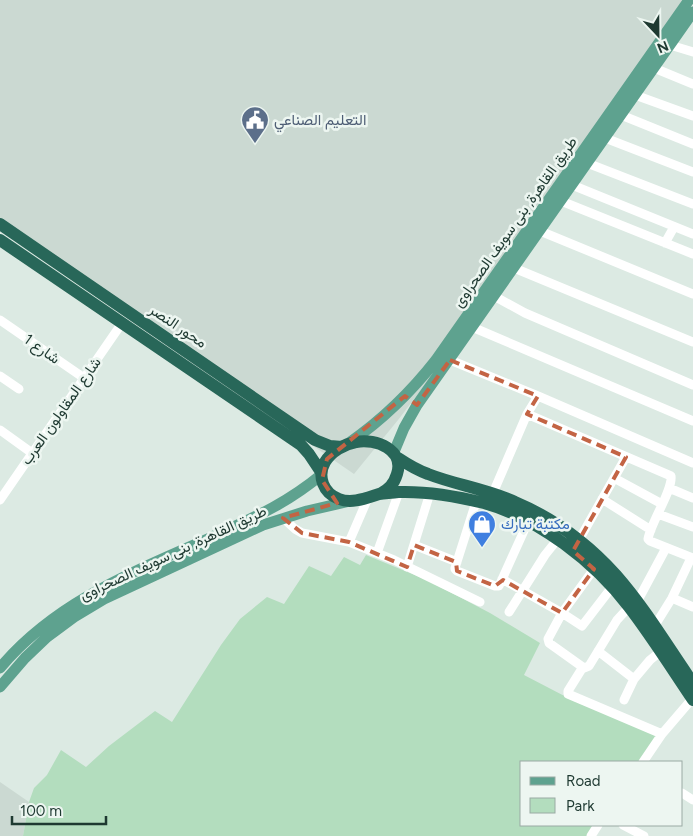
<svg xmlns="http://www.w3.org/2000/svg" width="693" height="836" viewBox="0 0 693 836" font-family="Figtree,Vazirmatn,sans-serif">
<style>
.built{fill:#cbd9d2}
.green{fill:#b3ddbe}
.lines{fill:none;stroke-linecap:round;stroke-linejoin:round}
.minor{stroke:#fff;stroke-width:9}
.major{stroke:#5ea28f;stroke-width:11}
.highway{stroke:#286759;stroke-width:12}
.marked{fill:none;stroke:#c36444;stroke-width:4;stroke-dasharray:10 6;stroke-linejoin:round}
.labels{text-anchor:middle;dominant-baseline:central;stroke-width:5;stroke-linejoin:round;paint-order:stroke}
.service-label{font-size:15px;fill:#4e5e75;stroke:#edf6f1;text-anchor:start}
.street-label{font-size:15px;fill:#1e3931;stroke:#edf6f1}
.shop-label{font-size:15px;fill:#366cbe;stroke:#edf6f1;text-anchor:start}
</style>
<rect width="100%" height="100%" fill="#dceae3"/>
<path class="built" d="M0,0H693V4L435,372L398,420L354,474L0,231Z
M0,782L29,802L23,836H0Z"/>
<path class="green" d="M366,555L427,580L490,613L540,643L524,675L574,701L653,733L658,738L641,762H522V825H596L588,836H23L29,802L34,788L47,775L61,750L86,767L109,746L155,711L172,722L221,645L240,619L267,597L284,604L309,566L331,576L344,557L360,565Z"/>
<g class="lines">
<path class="minor" d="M670,45L693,52
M654,68L693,84
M635,95L693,116
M621,115L693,144
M605,138L693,172
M587,163L693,204
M572,185L693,234
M561,201L693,254
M540,231L693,294
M665,243L674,227
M514,268L693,342
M494,296L525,313L693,385
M0,320L84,378
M472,327L693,421
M450,360L538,396L693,463
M0,376L19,389
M527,414L671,476C673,490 651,522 648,539L650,541L693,558
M0,430L32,453
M614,478L662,504
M669,488L693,498
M493,493L527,414L538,396
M602,499L651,530
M0,500L122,323
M476,502L455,568V569L457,571L495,586H499L528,522
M658,514L693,527
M283,518L295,529L302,533L349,542L394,560L480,602
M579,540L626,457
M349,542L368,498
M414,545L457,562
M377,553L399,492
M407,567L430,493
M594,569L562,613L548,639L549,643L584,668L589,666L617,620L629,607
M502,579L562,613L582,626L612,587
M672,598L693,607
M637,602L666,548
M509,612L545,555L557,540
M654,627L672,598L691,558
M598,651L634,679
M583,667L568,691V694L662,734
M624,700L634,679L650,660L660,652
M643,762L662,734L692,699
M682,793L693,800
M623,825L644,836
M591,836L598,825"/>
<path class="major" d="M349,443C382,420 411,392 436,360L689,0
M394,452L404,428L417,405L693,12
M0,668C55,602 135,571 212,537C253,518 286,504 321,475
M0,687L25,658L47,637L74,617L104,599L263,525L307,511L350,501"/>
<path class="highway" d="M0,224L315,440L330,446L342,447
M0,240L301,445L309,454L321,472
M398,458C407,464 417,470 428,474C456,485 487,489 515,502C553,518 588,544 616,575C645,608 668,647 693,683
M380,494C389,489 394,484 397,474C405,450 376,438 356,442C344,444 331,452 325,462C317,476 323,493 339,499C352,504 366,498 379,494C385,493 392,493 398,492C427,491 456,496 484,503C538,518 595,562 629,607C652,637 672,669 693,700"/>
</g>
<path class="marked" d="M450,360L538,396L527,414L626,457L573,551L594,569L562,613L503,580L495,586L457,571L456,562L414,545L407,567L349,542L302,533L283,518L337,503L322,480L327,459L405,396L417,405Z"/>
<defs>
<g id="civic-pin" transform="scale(1.4375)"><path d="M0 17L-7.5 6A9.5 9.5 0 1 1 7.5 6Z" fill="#5c6f8a" stroke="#edf6f1"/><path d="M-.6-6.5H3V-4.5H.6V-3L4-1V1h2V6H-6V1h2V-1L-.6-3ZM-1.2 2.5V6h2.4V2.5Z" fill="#fff"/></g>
<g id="shop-pin" transform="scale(1.4375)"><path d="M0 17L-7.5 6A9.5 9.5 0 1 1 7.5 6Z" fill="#3f7fe0" stroke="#edf6f1"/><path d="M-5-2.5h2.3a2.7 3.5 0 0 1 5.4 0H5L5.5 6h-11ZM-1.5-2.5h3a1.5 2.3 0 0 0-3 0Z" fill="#fff"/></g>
</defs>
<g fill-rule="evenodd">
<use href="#civic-pin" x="255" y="120"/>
<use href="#shop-pin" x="482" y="524"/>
</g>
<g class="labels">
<g class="service-label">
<text x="274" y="120">التعليم الصناعي</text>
</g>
<g class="street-label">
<text transform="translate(515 222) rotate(-55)">طريق القاهرة, بنى سويف الصحراوى</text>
<text transform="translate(178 326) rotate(34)">محور النصر</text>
<text transform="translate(42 349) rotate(35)">شارع 1</text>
<text transform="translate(61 411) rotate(-55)">شارع المقاولون العرب</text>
<text transform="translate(173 553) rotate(-25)">طريق القاهرة, بنى سويف الصحراوى</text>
</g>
<g class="shop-label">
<text x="501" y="524">مكتبة تبارك</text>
</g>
</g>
<rect x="520" y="761" width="162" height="65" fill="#edf6f1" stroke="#9aaaa4"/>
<rect x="530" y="777" width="25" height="8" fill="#5ea28f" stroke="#9aaaa4"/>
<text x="566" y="786" font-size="15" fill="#1e3931">Road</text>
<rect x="530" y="798" width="25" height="15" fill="#b3ddbe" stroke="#9aaaa4"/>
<text x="566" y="811" font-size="15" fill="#1e3931">Park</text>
<g transform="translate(658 35) rotate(158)" stroke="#edf6f1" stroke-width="4" paint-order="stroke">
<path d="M0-4L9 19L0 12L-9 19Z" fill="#1e3931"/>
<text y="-8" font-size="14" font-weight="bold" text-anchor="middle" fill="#1e3931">N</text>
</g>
<path d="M12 816v8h94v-8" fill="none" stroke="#1e3931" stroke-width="2.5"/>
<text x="20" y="816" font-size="15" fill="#1e3931" stroke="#edf6f1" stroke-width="4" paint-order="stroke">100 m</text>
</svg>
